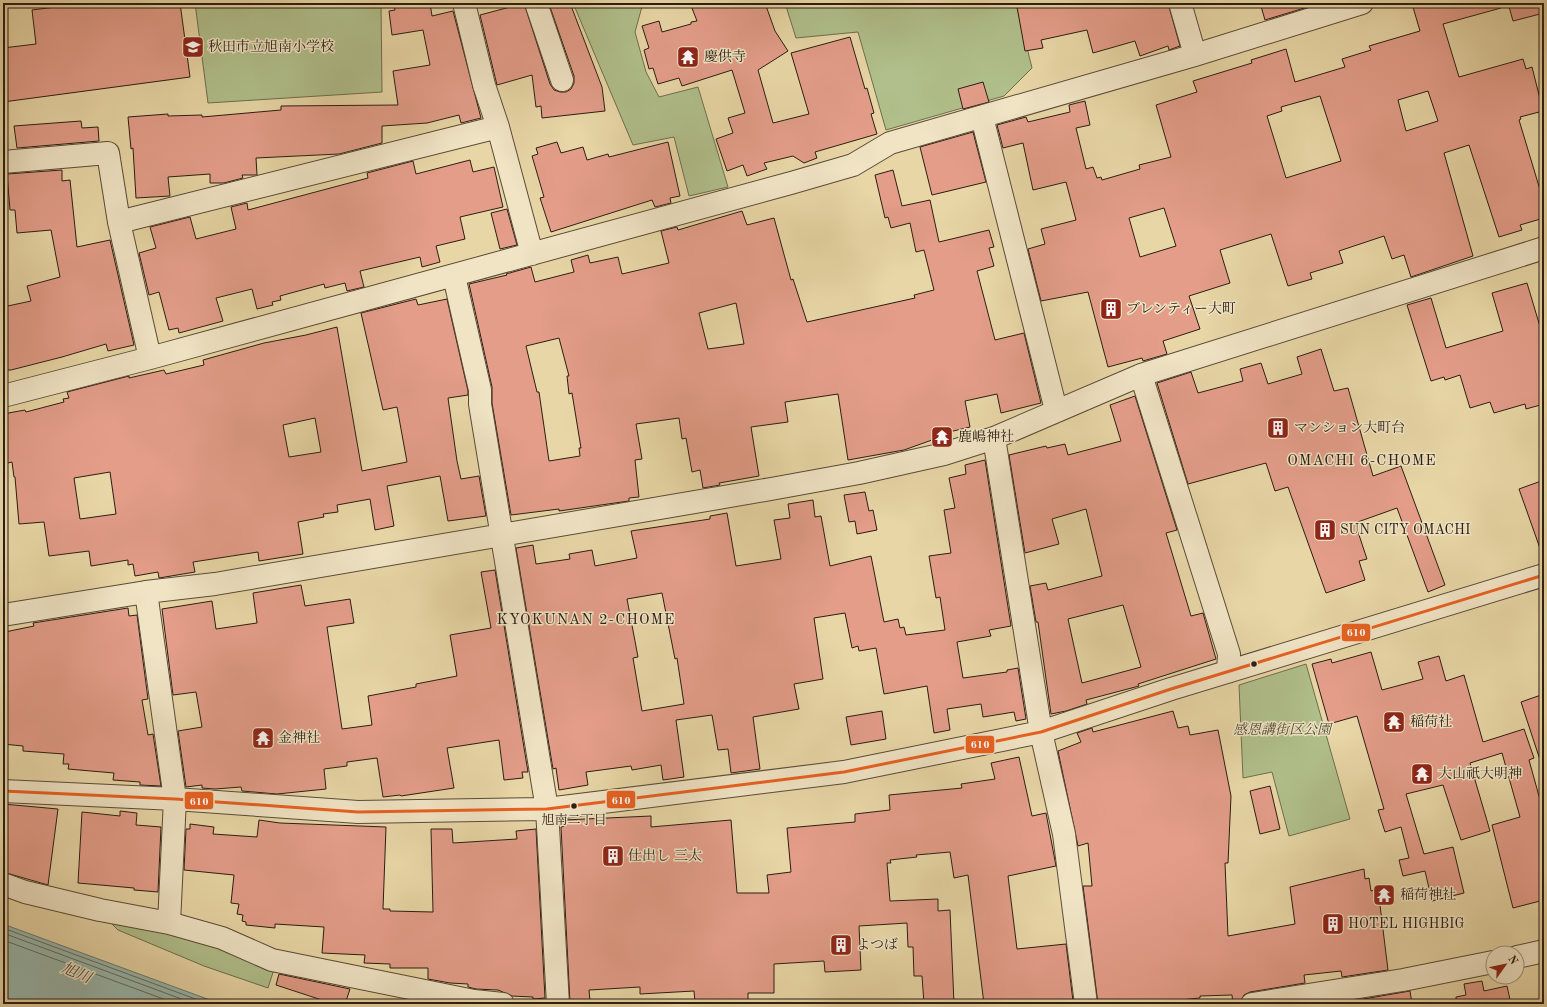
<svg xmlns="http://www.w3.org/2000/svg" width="1547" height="1007" viewBox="0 0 1547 1007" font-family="'Old Standard TT','Noto Serif JP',serif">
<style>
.green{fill:#b0bf8b;stroke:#6e6e4e}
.water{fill:#98b8ad;stroke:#6c7a6f}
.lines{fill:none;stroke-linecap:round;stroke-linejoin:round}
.shore{stroke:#626a60;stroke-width:1}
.building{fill:#e39d89;stroke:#2b1d12;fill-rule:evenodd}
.minor-casing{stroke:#5a4b37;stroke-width:24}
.minor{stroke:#f0e4c5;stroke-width:22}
.bus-1-casing{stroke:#f0e4c5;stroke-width:6}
.bus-1{stroke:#e86121;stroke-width:3}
.bus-dot{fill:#2b1d12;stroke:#f0e4c5;stroke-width:1.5}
.labels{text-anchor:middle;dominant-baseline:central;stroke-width:3;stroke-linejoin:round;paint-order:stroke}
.bus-label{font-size:13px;fill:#2b1d12;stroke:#f0e4c5}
.poi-label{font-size:14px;fill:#2b1d12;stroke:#f0e4c5;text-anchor:start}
.park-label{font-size:14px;font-style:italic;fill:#534e36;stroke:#f0e4c5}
.neighbourhood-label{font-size:15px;letter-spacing:1px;fill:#2b1d12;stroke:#f0e4c5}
.water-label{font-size:15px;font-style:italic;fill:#4c4c40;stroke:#f0e4c5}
.line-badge{stroke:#f0e4c5;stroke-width:1.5}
.badge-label{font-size:11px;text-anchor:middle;font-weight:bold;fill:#fff}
</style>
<rect width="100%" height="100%" fill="#e8d6a6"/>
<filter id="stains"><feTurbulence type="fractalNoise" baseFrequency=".005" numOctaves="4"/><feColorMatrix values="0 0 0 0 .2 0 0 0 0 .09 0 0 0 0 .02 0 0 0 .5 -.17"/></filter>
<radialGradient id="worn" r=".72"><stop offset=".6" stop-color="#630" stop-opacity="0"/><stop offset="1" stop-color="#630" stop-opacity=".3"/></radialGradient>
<path class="green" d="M195,3H381L382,92L208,103Z
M573,3H643L635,32L646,72L659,97L698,87L728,187L689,196L674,137L633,145Z
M785,3H1013L1017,7L1032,68L1004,96L886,130L858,32L796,38Z
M1306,664L1350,819L1289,836L1272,772L1243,778L1239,685Z
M110,922L207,941L275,966L268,988L204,966L118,930Z"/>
<path class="water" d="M3,924L221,1004H20L3,998Z"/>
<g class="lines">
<path class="shore" d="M3,928L209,1004
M3,933L195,1004
M3,940L177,1004"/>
</g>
<path class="building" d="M86,3H180L190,77L3,102V48L36,44L32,10Z
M394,3H430L432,16L453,11L481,118L461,123L459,115L427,123L382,126V143L339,154L256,158L257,175H242L243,178L224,183H210V174L168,177L170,196L136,198L133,148L131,149L128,117L168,114V116L202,115V117L281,110V106L398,105L393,71L430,65L423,30L392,35L389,11L395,10Z
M509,3H524L550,84L554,90L560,92H566L571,89L574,83V76L549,4L570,3L602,87L605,111L542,118L541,106L536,107L532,75L497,85L480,15L510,7Z
M690,3H765L775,31L788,51L758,70L773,123L809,114L791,53L850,37L865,89L867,88L874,113L871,114L877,134L815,152L817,158L804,163L793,156L764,163L767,169L747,176L743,165L727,171L716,139L733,133L728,118L745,113L732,70L682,86L679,78L658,84L653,68L649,69L644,50L649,48L642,26L659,21L662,32L691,24V22L697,21Z
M1021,3H1168L1180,46L1169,50L1168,46L1140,56L1135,41L1093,53L1087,30L1041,40L1043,48L1025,51L1017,7L1021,6Z
M1260,3H1310L1311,6L1265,20Z
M1426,3H1501V8L1443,24L1459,77L1523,59L1526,69L1532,67L1543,111L1520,117L1521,119L1519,120L1544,203V218L1520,225L1522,230L1499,237L1469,145L1444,153L1473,256L1411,277L1404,255L1392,259L1384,236L1339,251L1343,263L1310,273L1312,279L1288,286L1271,234L1220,250L1230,283L1189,296L1200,329L1163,341L1167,354L1143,361L1142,358L1108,367L1088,292L1041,301L1028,249L1045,244L1041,229L1076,220L1066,182L1033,190L1023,143L1003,148L997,125L1026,117L1028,122L1070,112L1069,105L1085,101L1090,125L1076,128L1086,169L1093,167L1097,178L1101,177L1102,180L1140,169L1139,165L1171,157L1156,105L1197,92L1193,81L1252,63L1251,60L1286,49L1295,82L1345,67L1342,59L1371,50L1369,46L1420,31L1413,7ZM1428,91L1438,121L1406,131L1398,100ZM1320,96L1341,161L1286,178L1267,116L1282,111L1281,107ZM1164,208L1176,246L1140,257L1129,218Z
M1508,3H1544V13L1513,21Z
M983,82L989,102L963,109L958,89Z
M81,121L82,128L98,127L99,141L17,148L14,126Z
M973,132L986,182L932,195L920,147Z
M557,142L561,153L583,147L587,160L608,154L609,157L668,142L680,196L670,198L671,203L655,207L652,200L551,232L540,198L544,197L532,156L538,154L536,148Z
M470,160L473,172L494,167L503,207L460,217L465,239L436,246L440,262L422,267L420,257L360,271L364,287L347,291L345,283L325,288L324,284L280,296L281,300L272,302L273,305L257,309L252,289L216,298L223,321L179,333L178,328L169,330L159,292L149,295L139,253L156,248L150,227L190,217L196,239L236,229L231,207L247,203L248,210L368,178L367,173L413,161L416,174Z
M62,170V181L70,180L77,247L110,240L134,345L108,351L106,344L62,357L11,370H3V307L31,301L27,286L60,277L51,230L17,233L15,210H10L7,174Z
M893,170L902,206L930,200L939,242L989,230L994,247L989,248L994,266L977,271L995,340L1024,333L1041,403L1001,413L997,394L965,401L970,427L945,433L946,435L904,450L848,460L838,394L785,402L788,422L751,427L759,476L719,483L720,485L703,488L700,470L692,472L686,438L682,439L679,418L636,424L642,459L635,460L639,497L629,498V501L559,511V509L511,515L492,403V387L469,284L507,275L506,274L531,267L535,282L574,272L571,260L588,255L590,263L618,257L622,274L669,263L661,231L677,227L678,230L742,211L747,225L774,218L791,280L793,279L807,322L915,298L914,295L934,290L924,250L916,252L910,223L891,228L888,217L885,218L875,175ZM736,303L744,344L708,349L699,313ZM559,338L569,376H567L569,394L572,393L581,448H579L580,456L549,461L539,392H537L526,346Z
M507,209L517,245L500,249L491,213Z
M1527,283L1544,340V404L1526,409L1525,404L1494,413L1490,402L1470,408L1460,375L1445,380L1444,377L1431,381L1407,305L1431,298L1446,348L1503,331L1492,293Z
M416,299L418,305L447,299L468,391V395L448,398L457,461L461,479L479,476L486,516L448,521L440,476L387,486L394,526L375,530L370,499L337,505L338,512L323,514L324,517L298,522L303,554L259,561L258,552L193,562L195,572L159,578L158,572L135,576L133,564L128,565V560L91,566L89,551L49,556L44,522L19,524L15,477H14L12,462L3,464V414L25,410L26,412L64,402L63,399L69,398L67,392L129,376V378L164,370L166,374L204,365L203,360L264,343L306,335L337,327L362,471L407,462L397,407L383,410L361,313ZM315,418L321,452L289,457L283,425ZM110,472L116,514L80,519L74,478Z
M1321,349L1334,391L1348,388L1373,476L1401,466L1445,585L1428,592L1397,508L1355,523L1367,559L1359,561L1365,580L1326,593L1288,487L1275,491L1266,463L1188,484L1157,383L1191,372L1198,393L1243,381L1240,369L1261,363L1268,384L1302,374L1297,357Z
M1135,396L1177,530L1166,533L1191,616L1203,613L1216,659L1138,684L1139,686L1086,700L1087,704L1066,711L1051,714L1038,622H1036L1030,586L1046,583L1048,590L1102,576L1086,509L1052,519L1059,544L1025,553L1009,455L1046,446L1047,448L1065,444L1068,455L1121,441L1110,405ZM1123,605L1141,667L1082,683L1068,619Z
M985,460L1011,626L989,630L991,636L957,642L963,678L1007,672V670L1018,668L1026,719L1016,721L1014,712L983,717L981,704L947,709L950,730L934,733L927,686L884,694L876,648L859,651L858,646L852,648L845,613L814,618L823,679L794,684L799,709L753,717L760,769L731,773L728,749L718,750L712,715L676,720L684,777L663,780L661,765L632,770L631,766L586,772L588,785L559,790L556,768L553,769L516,548L533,545L536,564L570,559L569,554L592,550L595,566L637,558L631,531L710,519V516L727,513L736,566L781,559L774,520L790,518L788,504L813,500L815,517L821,516L830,566L871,556L884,622L898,619L900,628L904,627L906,635L945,630L940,597L936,598L929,556L951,553L944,510L955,508L949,478L966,474L965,465ZM662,593L675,659L677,658L684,704L642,711L633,658L638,657L627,599Z
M1544,480V553L1542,554L1519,489Z
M865,492L869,511L873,510L877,530L857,534L855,521L849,522L844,495Z
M495,570L528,772H522L523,778L504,780L499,740L447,748L454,788L401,796L400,795L383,797L377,758L347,762V766L324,769L326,789L277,794L242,791L241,787L215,789L202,788V785L186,787L178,731L202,727L196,692L173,695L162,609L212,601L216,629L257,623L253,593L301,585L305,606L350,599L354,623L327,627L342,729L372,725L368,696L416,687V684L457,676L450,635L491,628L481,572Z
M128,608L129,616L137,615L148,699L142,700L148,735L153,734L161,786L140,785V782L113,780L114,773L68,769L69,764H63L64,754L23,751V746L3,744V641L7,640L5,632L34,626L33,623Z
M1371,652L1382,690L1423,679L1418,662L1439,656L1446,681L1464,675L1483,742L1524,729L1534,758L1529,760L1544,814V900L1513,908L1492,825L1520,817L1502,753L1470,763L1490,831L1461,840L1443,785L1406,794L1424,854L1453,847L1464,893L1432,901L1425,871L1403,876L1399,860L1409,858L1401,827L1385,832L1378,810L1384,809L1357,716L1329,724L1312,664L1331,659L1332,663Z
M1544,694V762L1541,763L1521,702Z
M882,711L886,739L851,745L846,717Z
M1173,711L1178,728L1188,726L1190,735L1218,730L1231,796L1228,863H1225L1228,936L1295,924L1290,887L1364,869L1365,879L1369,878L1371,891L1378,889L1388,970L1342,977L1341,971L1304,975L1305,983L1250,992L1244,995L1240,1004H1233L1232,995L1200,996V998L1140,1004H1098L1083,886H1092L1088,843L1078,846L1058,751L1081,742L1077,733L1092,728L1093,732Z
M1019,757L1032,816L1046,813L1056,866L1008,876L1017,949L1066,944L1073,1001L1044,1004H984L968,875L954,878L950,852L916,855L917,857L890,860L891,863H887L890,901L938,899V911L950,910L954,1004H924L922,976H914L913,947H908L907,923L859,926L861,970L825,972L824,961L774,964V993H748V1004H714V1002H695L694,991L640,994V987L589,990L590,1001L570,1003L561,827L565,826L564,820L651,816V827L731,820L737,893H769L767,875L791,872L787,828L855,822V814L890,810L889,795L962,788L961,784L995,779L991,763Z
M1270,786L1280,829L1260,834L1250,791Z
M3,804L58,809L48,885L3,872Z
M120,811L137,813L136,825L161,827L158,892L134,890V888L78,883L82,812L120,816Z
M259,820L280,823L386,827L383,909H390V911L433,912L431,829H452L453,843L517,839L516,831L536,829L545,998L533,999V997L512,996L498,990L476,989L468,987V984L450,983L428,979V968H390V964L364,963L365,955L322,953L324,927L275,924V928L246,925V922L242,921L243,915L237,914L239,904L231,903L234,875L184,870L186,829H190V824L214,827L213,834L257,837Z
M279,974L350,989L345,1004H334L276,985Z
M1482,981L1484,991L1507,986L1511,1004H1456V997L1466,995L1464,984Z
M1410,991L1412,1004H1346V1002Z"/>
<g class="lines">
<g class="minor-casing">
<path id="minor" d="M464,3L484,85L498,127L532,254
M536,3L562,80
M1180,3L1195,55
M982,117L1056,410
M3,162L108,153L119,222L150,358
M119,222L498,127
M454,276L480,390V404L547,809L558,1004
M1141,375L1229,654L1228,672
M3,396L150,358L791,183L853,165L890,143L1195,55L1362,3
M994,438L1041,732L1064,834L1086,1004
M146,592L175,799L169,923
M3,615L146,592L215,584L771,489L859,473L944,454L994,438L1141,375L1544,248
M3,791L175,799L358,812L547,809L844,772L1041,732L1171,689L1544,575
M3,884L25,892L100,910L169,923L222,938L272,960L474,1001L503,1004
M1517,957L1544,951
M1252,1004L1403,980L1493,962"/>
</g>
<use href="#minor" class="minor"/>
<g class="bus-1-casing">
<path id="bus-1" d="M3,791L175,799L358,812L547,809L844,772L1041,732L1171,689L1544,575"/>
</g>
<use href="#bus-1" class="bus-1"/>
</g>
<defs>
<g id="school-square" transform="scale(1.15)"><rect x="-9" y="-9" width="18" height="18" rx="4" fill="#8f2418" stroke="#f0e4c5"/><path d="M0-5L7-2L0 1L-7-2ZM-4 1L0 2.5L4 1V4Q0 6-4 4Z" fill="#fff"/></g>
<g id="temple-square" transform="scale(1.15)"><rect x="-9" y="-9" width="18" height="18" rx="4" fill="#8f2418" stroke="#f0e4c5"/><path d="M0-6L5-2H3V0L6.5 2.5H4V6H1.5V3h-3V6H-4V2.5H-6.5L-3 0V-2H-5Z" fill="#fff"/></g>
<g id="building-square" transform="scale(1.15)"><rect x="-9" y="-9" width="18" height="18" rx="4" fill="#8f2418" stroke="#f0e4c5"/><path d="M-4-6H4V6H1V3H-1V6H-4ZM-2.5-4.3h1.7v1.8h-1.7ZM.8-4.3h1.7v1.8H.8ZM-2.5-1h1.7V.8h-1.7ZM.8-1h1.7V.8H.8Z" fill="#fff"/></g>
</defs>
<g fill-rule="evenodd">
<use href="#school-square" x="193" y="47"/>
<use href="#temple-square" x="688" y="57"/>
<use href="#building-square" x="1111" y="309"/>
<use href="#building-square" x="1278" y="428"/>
<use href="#temple-square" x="942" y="437"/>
<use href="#building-square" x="1325" y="530"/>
<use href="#temple-square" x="1394" y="722"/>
<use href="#temple-square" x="263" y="738"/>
<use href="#temple-square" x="1422" y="774"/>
<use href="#building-square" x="613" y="856"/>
<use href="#temple-square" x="1384" y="895"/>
<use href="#building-square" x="1333" y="924"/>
<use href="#building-square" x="841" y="945"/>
</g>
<g class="bus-dot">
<circle cx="1254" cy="664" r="3.5"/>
<circle cx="574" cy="806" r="3.5"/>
</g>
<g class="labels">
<g class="bus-label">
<text x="574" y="820">旭南二丁目</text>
</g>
<g class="poi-label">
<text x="208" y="47">秋田市立旭南小学校</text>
<text x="704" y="57">慶供寺</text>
<text x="1126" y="309">ブレンティー大町</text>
<text x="1294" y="428">マンション大町台</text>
<text x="958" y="437">鹿嶋神社</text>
<text x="1340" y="530">SUN CITY OMACHI</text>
<text x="1410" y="722">稲荷社</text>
<text x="278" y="738">金神社</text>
<text x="1438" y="774">大山祇大明神</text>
<text x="628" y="856">仕出し 三太</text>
<text x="1400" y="895">稲荷神社</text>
<text x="1348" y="924">HOTEL HIGHBIG</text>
<text x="856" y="945">よつば</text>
</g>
<g class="park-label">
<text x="1282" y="730">感恩講街区公園</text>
</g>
<g class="neighbourhood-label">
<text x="1362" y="461">OMACHI 6-CHOME</text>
<text x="586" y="620">KYOKUNAN 2-CHOME</text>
</g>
<g class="water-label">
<text transform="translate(76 974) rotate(23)">旭川</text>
</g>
</g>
<g class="line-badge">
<rect x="1341" y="623" width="30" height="19" rx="4" fill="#e86121"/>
<rect x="965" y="735" width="30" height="19" rx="4" fill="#e86121"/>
<rect x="606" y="790" width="30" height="19" rx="4" fill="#e86121"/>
<rect x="184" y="791" width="30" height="19" rx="4" fill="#e86121"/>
</g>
<g class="badge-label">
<text x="1356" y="636">610</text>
<text x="980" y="748">610</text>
<text x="621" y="804">610</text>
<text x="199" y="805">610</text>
</g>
<rect width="1547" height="1007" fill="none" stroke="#e8d6a6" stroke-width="16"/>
<rect x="4" y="4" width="1539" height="999" fill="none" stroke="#2b1d12" stroke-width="2"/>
<rect x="8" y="8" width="1531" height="991" fill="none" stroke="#2b1d12"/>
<g transform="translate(1505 965) rotate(57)"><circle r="19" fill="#f0e4c5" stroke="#a1947d"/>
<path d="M0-3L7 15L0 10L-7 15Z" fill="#8f2418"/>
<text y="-6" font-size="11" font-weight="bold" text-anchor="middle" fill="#2b1d12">N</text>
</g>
<rect width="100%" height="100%" filter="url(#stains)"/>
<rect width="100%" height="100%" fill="url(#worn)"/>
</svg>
